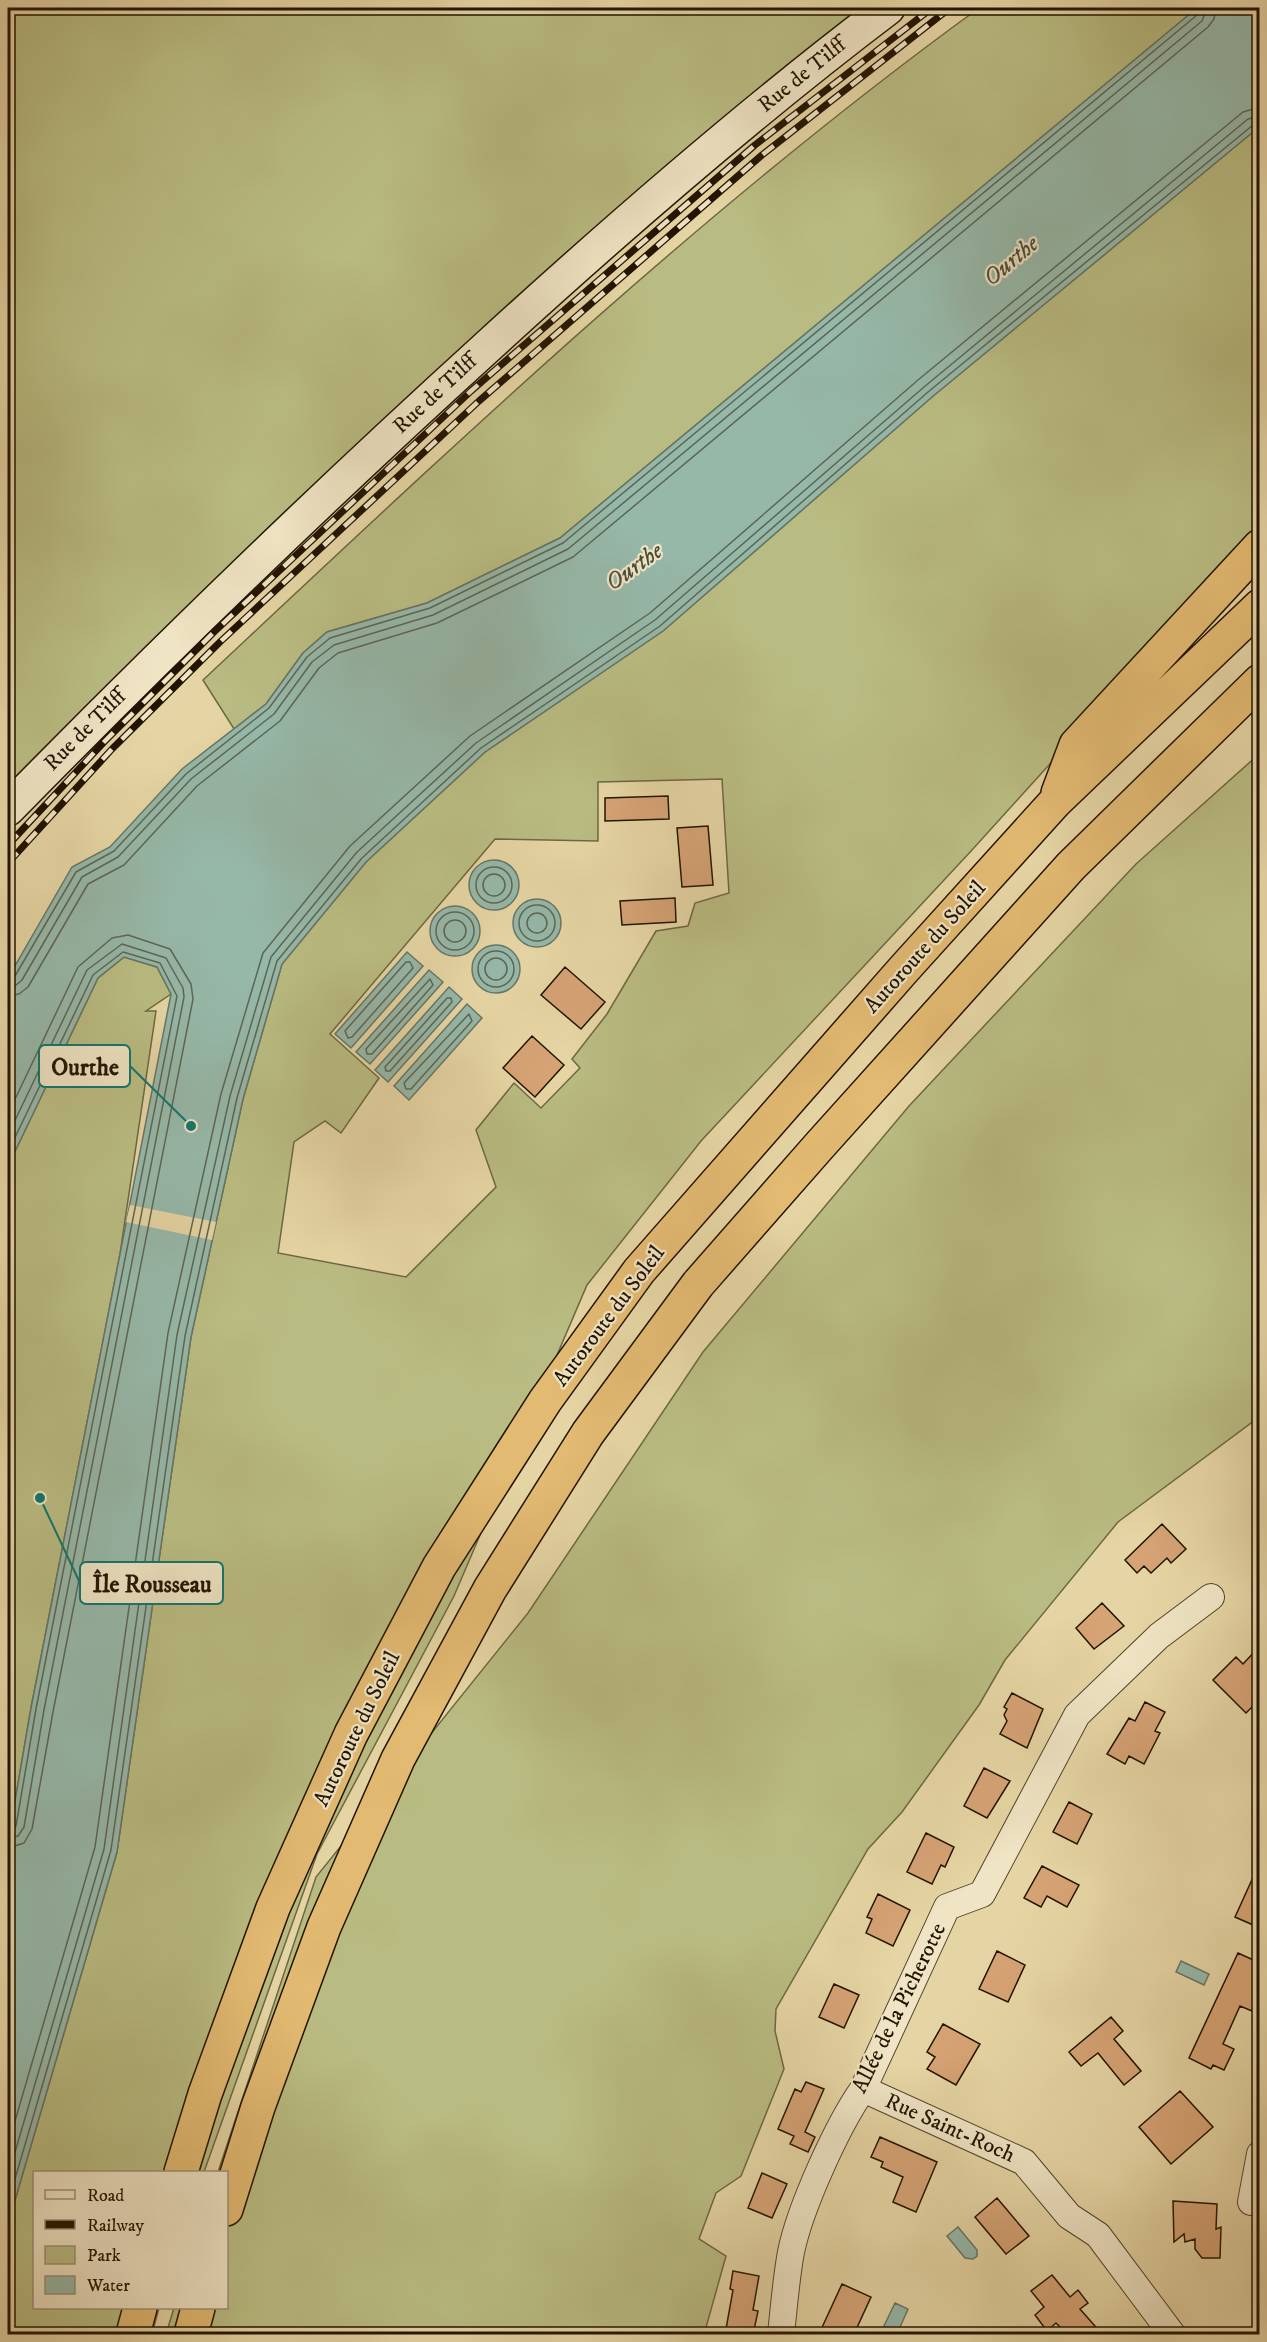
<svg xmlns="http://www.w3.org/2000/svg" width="1267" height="2342" viewBox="0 0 1267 2342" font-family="'IM FELL DW Pica',serif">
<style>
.green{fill:#b9bc82;stroke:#6d6842;stroke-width:1.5;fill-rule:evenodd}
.water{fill:#96b8a9;stroke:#677666;stroke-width:1.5}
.pier{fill:#e6d5a4}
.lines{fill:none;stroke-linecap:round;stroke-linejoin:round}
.shore{stroke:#5c6655;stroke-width:1.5}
.building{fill:#d6a375;stroke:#211301;stroke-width:1.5}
.street-casing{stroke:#52442a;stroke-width:28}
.secondary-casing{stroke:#211301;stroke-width:36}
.highway-casing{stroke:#211301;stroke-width:36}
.street{stroke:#efe4c4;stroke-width:26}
.secondary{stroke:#efe4c4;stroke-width:33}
.highway{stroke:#e3ba72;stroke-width:33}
.rail-casing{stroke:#211301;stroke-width:7}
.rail{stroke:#efe4c4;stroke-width:4.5;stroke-dasharray:14;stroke-linecap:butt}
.labels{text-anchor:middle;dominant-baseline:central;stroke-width:4.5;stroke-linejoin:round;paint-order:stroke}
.street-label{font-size:22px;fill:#211301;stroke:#efe4c4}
.water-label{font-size:24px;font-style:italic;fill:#4a4d3c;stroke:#efe4c4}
.leader{fill:none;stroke:#0f766e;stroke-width:2}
.callout-dot{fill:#0f766e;stroke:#efe4c4;stroke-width:2}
.callout{fill:#efe4c4;stroke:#0f766e;stroke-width:2}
.callout-label{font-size:24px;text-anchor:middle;font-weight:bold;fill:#211301}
</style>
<rect width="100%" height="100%" fill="#e6d5a4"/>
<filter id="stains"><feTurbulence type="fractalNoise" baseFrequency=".00333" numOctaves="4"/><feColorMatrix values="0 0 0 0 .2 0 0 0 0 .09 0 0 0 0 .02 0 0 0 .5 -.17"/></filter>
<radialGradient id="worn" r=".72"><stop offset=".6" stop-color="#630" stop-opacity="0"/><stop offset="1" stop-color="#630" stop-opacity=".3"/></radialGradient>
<path class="green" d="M8,8H875L8,792Z
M979,8H1197L560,538L427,603L327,632L303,653L266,704L234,729L203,680C453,446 702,209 979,8Z
M1259,127V533L972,850L701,1141L587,1285L454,1596L317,1854L204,2172H34V2308H159L152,2334H8V2224L117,1852L191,1337L243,1099L282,964L366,862L485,752L663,631L932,397ZM722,779L729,893L695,903L688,926L656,931L607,1014L572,1059L580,1068L541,1108L514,1083L476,1130L496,1187L406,1277L278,1253L294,1142L325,1121L341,1133L379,1078L330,1034L495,839L598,841V782Z
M1259,754V1417L1118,1522L1005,1660L979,1705L902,1812L868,1849L776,2009L775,2031L784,2069L741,2176L716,2193L699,2239L726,2256L705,2331L718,2334H166L174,2308H226V2172H218L316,1877L528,1613L703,1352L909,1106L1136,864Z
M124,957L157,967L171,994L146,1011H156L120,1254L31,1708L8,1842V1166L98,978Z"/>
<path class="water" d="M1197,8H1259V127L932,397L663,631L485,752L366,862L282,964L243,1099L191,1337L117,1852L8,2224V1842L31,1708L171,994L157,967L124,957L98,978L8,1166V978L72,867L110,847L182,769L266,704L303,653L327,632L427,603L560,538Z
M469 885a25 25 0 1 1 50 0a25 25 0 1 1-50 0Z
M513 923a24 24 0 1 1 48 0a24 24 0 1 1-48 0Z
M430 931a25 25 0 1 1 50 0a25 25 0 1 1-50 0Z
M472 969a24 24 0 1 1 48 0a24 24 0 1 1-48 0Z
M407,952L423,966L351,1048L335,1034Z
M429,970L443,982L370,1064L356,1052Z
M449,987L462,999L388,1082L375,1070Z
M467,1004L482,1018L409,1100L394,1086Z
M1181,1961L1209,1974L1204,1985L1176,1972Z
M958,2227L977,2250V2256L973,2259L965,2258L947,2236Z
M895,2303L908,2309L897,2334H885L883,2328Z"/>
<path class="pier" d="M130,1205L216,1222L212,1240L126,1222Z"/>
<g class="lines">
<path class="shore" d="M476 885a18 18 0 1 1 36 0a18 18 0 1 1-36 0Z
M483 885a11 11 0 1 1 22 0a11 11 0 1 1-22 0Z
M519 923a18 18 0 1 1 36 0a18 18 0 1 1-36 0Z
M436 931a19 19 0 1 1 38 0a19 19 0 1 1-38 0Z
M527 923a10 10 0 1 1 20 0a10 10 0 1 1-20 0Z
M444 931a11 11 0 1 1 22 0a11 11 0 1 1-22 0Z
M478 969a18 18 0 1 1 36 0a18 18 0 1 1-36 0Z
M485 969a11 11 0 1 1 22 0a11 11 0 1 1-22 0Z
M406,962H410L413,968L352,1037L348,1038L345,1031Z
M8,979L15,976L76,872L114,851L186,774L269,708L307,657L330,638L430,608L563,543L1197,15L1200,8
M430,979L433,985L372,1054H367L366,1049Z
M8,987L15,986L22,980L82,877L118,857L191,779L274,714L312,662L334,645L433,615L568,549L1202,21L1207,8
M8,996L19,994L28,987L88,884L124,865L197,786L280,721L319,668L338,653L437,623L573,557L1208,27L1214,19L1216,8
M447,998H451L452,1002L390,1071H386L385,1067Z
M469,1014L472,1021L411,1089H406L404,1083Z
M8,1114L78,967L112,938L128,935L170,949L191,984L193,999L53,1712L32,1829L24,1843L8,1848
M8,1135L87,970L122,944L166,958L183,988L184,997L44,1710L24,1827L18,1836L8,1839
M8,1152L93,975L123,952L160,963L177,996L36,1709L16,1826L13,1830L8,1831
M8,2145L95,1847L168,1333L221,1094L263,953L350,846L470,736L650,613L918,380L1243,112L1260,107
M8,2176L104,1849L177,1335L230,1096L271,957L357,852L476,743L655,620L924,387L1248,119L1260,116
M8,2203L111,1850L185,1336L237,1098L277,961L362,858L481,748L660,626L928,392L1253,125L1260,123"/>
</g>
<path class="building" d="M668,796L669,819L605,821V798Z
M708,826L713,885L682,887L677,828Z
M675,898L676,922L622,925L620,901Z
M565,967L605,1002L581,1029L541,995Z
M532,1036L564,1065L535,1097L503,1068Z
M1162,1524L1186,1549L1171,1563L1167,1558L1151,1573L1144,1566L1137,1573L1125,1560Z
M1102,1603L1124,1626L1094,1649L1076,1628Z
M1260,1646V1699L1246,1713L1213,1680L1236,1657L1243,1664Z
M1012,1693L1043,1709L1027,1748L1000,1734L1007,1721L1004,1715L1007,1709L1004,1707Z
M1145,1702L1165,1712L1155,1731L1160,1733L1144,1764L1129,1756L1125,1764L1107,1754L1129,1718L1135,1721Z
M984,1768L1010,1781L987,1818L964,1806Z
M1069,1802L1092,1814L1077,1844L1053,1832Z
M926,1833L954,1847L945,1867L941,1865L932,1884L907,1872Z
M1260,1862V1928L1235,1917Z
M1042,1866L1079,1885L1067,1907L1047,1896L1041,1907L1024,1898Z
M878,1894L910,1910L893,1946L866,1933L872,1919L867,1917Z
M997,1951L1025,1965L1008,2002L979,1989Z
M1238,1953L1260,1963V1995L1252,2011L1240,2006L1223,2044L1234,2049L1224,2070L1213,2065L1211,2069L1189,2058Z
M834,1984L859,1995L844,2028L819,2017Z
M1111,2017L1123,2031L1114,2039L1141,2071L1124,2085L1098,2053L1081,2066L1069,2052Z
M943,2024L980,2044L956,2085L927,2069L935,2057L927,2052Z
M806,2082L824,2089L805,2132L815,2137L808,2152L790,2144L794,2136L778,2129L795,2089L801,2092Z
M1180,2091L1213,2127L1171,2164L1139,2127Z
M880,2137L937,2162L916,2212L893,2202L903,2177L881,2167L883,2162L871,2157Z
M762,2173L787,2184L772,2218L748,2208Z
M997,2198L1029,2236L1006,2254L975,2217Z
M1173,2201L1217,2204L1216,2229L1221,2227L1220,2258H1202L1195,2249V2239L1185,2242L1184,2234L1174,2242Z
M733,2271L759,2276L753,2310L758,2311L754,2330L743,2328L742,2332L726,2329L733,2290L730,2289Z
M1052,2275L1070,2297L1078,2290L1088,2303L1080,2309L1102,2334H1067L1056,2323L1047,2331L1035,2315L1044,2307L1031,2291Z
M842,2284L871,2297L854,2334H819Z"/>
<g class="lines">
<g class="street-casing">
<path id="street" d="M863,2089L1024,2162L1069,2216L1098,2235L1172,2334
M1251,2202L1260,2154
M781,2334C784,2307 786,2279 791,2252C800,2208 837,2126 863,2089L947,1907L982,1894L1077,1715L1159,1636L1211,1597"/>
</g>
<g class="secondary-casing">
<path id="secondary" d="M8,809C163,651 322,497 486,348C616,229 748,114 888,8"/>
</g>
<g class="highway-casing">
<path id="highway" d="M1058,793L1076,745L1260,546
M181,2172L205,2094L273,1908L351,1734L439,1567L545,1401L639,1271L904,969L1056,801L1260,606
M226,2209L258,2107L324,1927L398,1759L490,1589L588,1433L698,1284L820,1145L1071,866L1260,681
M133,2334L140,2308
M191,2334L198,2308"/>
</g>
<use href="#street" class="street"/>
<use href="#secondary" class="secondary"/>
<use href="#highway" class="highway"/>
<g class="rail-casing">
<path id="rail" d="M8,845L104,742L214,632L471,391L755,145L932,8
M8,863L112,749L221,641L479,401L762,155L950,8"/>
</g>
<use href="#rail" class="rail"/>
</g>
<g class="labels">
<g class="street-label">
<text transform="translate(802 75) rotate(-39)">Rue de Tilff</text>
<text transform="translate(435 394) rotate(-43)">Rue de Tilff</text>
<text transform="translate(85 730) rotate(-45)">Rue de Tilff</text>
<text transform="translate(925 947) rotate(-48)">Autoroute du Soleil</text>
<text transform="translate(609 1316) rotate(-53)">Autoroute du Soleil</text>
<text transform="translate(357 1729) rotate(-64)">Autoroute du Soleil</text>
<text transform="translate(899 2008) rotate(-64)">Allée de la Picherotte</text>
<text transform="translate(950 2128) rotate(24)">Rue Saint-Roch</text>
</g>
<g class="water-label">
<text transform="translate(1011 261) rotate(-40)">Ourthe</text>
<text transform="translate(634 567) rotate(-36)">Ourthe</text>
</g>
</g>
<path class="leader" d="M191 1126L130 1066M40 1498L80 1583"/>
<g class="callout-dot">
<circle cx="191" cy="1126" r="6"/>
<circle cx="40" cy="1498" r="6"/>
</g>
<g class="callout">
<rect x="39" y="1045" width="91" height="42" rx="6"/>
<rect x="80" y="1562" width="143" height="42" rx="6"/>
</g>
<g class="callout-label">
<text x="85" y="1075">Ourthe</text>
<text x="152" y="1592">Île Rousseau</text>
</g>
<rect width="1267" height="2342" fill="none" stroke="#e6d5a4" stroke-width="30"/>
<rect x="9" y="9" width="1249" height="2324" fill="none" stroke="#211301" stroke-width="3"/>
<rect x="15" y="15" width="1237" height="2312" fill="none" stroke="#211301" stroke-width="1.5"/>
<rect x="33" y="2171" width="195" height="138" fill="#efe4c4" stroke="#9d9076" stroke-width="1.5"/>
<rect x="45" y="2190" width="30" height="9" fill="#efe4c4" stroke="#9d9076" stroke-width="1.5"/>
<text x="87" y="2201" font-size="18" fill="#211301">Road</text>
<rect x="45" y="2220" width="30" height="9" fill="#211301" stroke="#9d9076" stroke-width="1.5"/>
<text x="87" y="2231" font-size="18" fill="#211301">Railway</text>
<rect x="45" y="2246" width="30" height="18" fill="#b9bc82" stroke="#9d9076" stroke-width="1.5"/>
<text x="87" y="2261" font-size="18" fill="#211301">Park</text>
<rect x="45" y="2276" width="30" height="18" fill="#96b8a9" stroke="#9d9076" stroke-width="1.5"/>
<text x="87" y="2291" font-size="18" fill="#211301">Water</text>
<rect width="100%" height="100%" filter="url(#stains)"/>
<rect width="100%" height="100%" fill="url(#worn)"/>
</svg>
